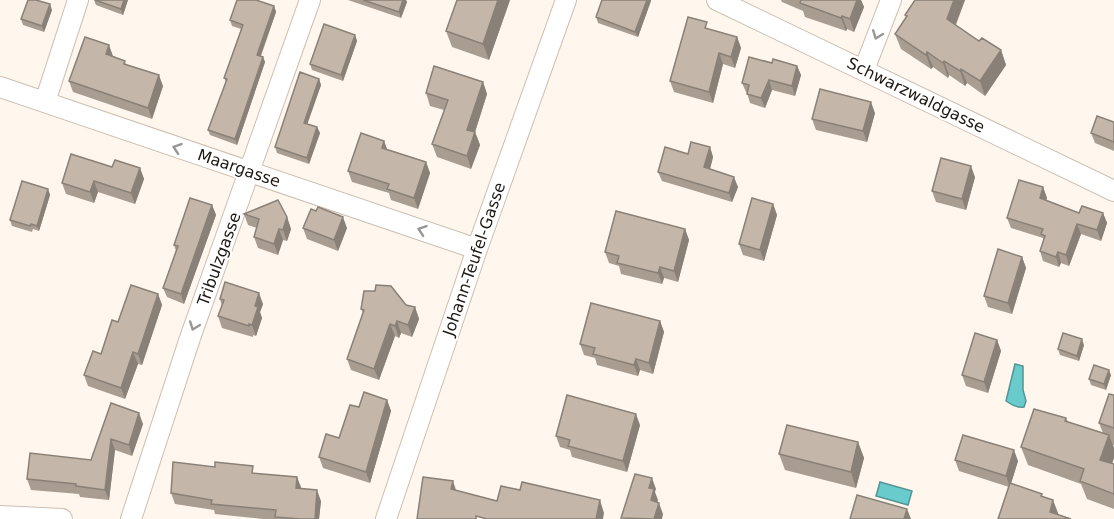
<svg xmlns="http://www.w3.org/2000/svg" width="1114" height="519" viewBox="0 0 1114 519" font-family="'DejaVu Sans',sans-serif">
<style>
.water{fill:#6acbcc;stroke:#539594;stroke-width:1.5}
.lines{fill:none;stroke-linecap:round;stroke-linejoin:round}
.street-casing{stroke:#ccbfb2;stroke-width:22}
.street{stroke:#fff;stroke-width:20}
.wall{fill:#a99d92}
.shaded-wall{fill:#898077}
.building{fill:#c4b7aa;stroke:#898077;stroke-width:1.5}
.oneway{stroke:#999795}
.labels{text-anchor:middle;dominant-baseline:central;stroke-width:4.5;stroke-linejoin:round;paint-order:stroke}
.street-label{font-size:16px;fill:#1c1813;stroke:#fff}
</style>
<rect width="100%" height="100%" fill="#fff7ee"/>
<path class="water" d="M1015,364L1023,366V390L1026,401L1024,407C1017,408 1012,405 1006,401Z
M880,482L912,491L908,505L876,496Z"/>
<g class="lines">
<g class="street-casing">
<path id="street" d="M717,0L1114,191
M864,70L891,0
M0,87L477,249
M45,102L78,0
M0,516L62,519
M131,519L190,338L310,0
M386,519L477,249L566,0"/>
</g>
<use href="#street" class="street"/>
</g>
<path class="wall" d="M94,0H128L123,15L96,5Z
M348,0H406L407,2L401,18Z
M510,0L489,60L452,47L446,31Z
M602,0H651L638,37L598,23L596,17Z
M781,0H861L864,7L854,32L847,29L846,31L805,17L803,11L782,2Z
M915,0H965L956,25L979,41L1001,50L1006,65L985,96L967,83L965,86L949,75L948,78L933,67L931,69L901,49L895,34L906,18L905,15Z
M274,6L276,12L261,56L263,57L265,62L237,145L210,135L208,130L226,82L224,78L241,29L232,26L230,20Z
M52,10L44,32L23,25L21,19Z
M709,29L737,37L741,48L735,68L723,64L713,103L674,92L670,81Z
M355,35L357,41L343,81L312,70L310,64Z
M113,56L163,86L152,119L73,92L69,81Z
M772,63L797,66L801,75L795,96L772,90L765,108L750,103L747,93L746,92L742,83Z
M319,79L321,85L307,124L317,127L320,133L309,164L277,153L275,147Z
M483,82L487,94L475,132L480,145L471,169L437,157L432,144L444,110L430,106L426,93Z
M875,113L867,142L816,130L812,119Z
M1114,122V151L1095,143L1091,133Z
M384,141L387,149L426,162L430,173L418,209L391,200L389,193L352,182L348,171Z
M710,147L713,157L710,169L738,187L732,202L662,181L658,172L688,154Z
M112,167L140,168L144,179L135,204L98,192L94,203L66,194L62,183Z
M975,177L966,210L936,202L932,191Z
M1043,187L1047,198L1046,200L1079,213H1103L1107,223L1101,241L1081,234L1069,266L1061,263L1059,267L1043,261L1040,251L1044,240L1043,238L1011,228L1007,218Z
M48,189L50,195L39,231L33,229L32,232L12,226L10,220Z
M773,204L777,215L764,261L743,255L739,244Z
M212,205L216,215L184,304L167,297L163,288L176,251L174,245Z
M316,211L347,228L338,251L307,239L303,228Z
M244,214L287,217L291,229L287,241L283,240L278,255L258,248L254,237L257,228L248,225Z
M685,229L689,240L678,282L664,278L662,284L621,274L619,266L609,263L605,252Z
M1022,257L1026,268L1012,314L988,307L984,296Z
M158,294L162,305L142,365L138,364L125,399L88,386L84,375L101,354L118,322Z
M220,299L263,304L260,312L262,318L256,336L253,335V337L222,328L218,316L222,306Z
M406,305L415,307L419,319L412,337L401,333L399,338L395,336L379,380L351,370L347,359L363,313L361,309Z
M660,321L664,332L653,374L640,370L638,376L597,365L595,358L584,355L580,344Z
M997,340L1001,351L988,393L966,386L962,375Z
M1084,345L1079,361L1060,355L1058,349Z
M1111,375L1106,390L1091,385L1089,379Z
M1114,395V445H1113L1114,448V458L1112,464H1114V509L1087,499L1081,484L1028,465L1021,447L1066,418L1068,422L1103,433L1099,423Z
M387,400L391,411L370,483L323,468L319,457L339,438L359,407Z
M111,403L143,424L132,456L115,450L109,500L80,497L79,494L31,490L27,479L91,460Z
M640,425L627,472L572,457L570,450L560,447L556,436Z
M858,442L864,458L856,488L785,470L779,454Z
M955,460L1018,461L1011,483L1042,494L1043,497L998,519L1009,487L959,471Z
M255,473L301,487V489L321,501L319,519H263L215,514L214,510L175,504L171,493Z"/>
<path class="shaded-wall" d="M124,0H128L123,15L121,9Z
M403,0H406L407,2L401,18L399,12Z
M498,0H510L489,60L483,44Z
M647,0H651V1L638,37L635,32Z
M857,0H861L864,7L854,32L850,19Z
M954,0H965L952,33L947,19Z
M50,4L52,10L44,32L42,26Z
M274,6L276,12L259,60L257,55Z
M842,16L847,29L846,31L841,18Z
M355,35L357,41L343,81L341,75Z
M737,37L741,48L735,68L731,57Z
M109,45L113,56L110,65L106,54Z
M1001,50L1006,65L985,96L980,81Z
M927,52L933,67L931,69L926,55Z
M719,53L723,64L713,103L709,92Z
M263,57L265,62L237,145L235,139Z
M944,61L949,75L948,78L943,63Z
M797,66L801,75L795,96L792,86Z
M961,69L967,83L965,86L960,71Z
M159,75L163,86L152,119L148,108Z
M319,79L321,85L306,128L304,123Z
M769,80L772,90L765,108L761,98Z
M483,82L487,94L475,132L480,145L471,169L467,156V130Z
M871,102L875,113L867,142L863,131Z
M317,127L320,133L309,164L307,158Z
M384,141L388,152L382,148Z
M710,147L713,157L708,177L704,167Z
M426,162L430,173L418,209L414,198Z
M971,166L975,177L966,210L962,199Z
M140,168L144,179L135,204L131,193Z
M734,177L738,187L732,202L729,193Z
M94,181L98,192L94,203L90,192Z
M1043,187L1047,198L1044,208L1040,198Z
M48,189L50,195L39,231L37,226Z
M773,204L777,215L764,261L760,250Z
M212,205L216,215L184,304L181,294Z
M1103,213L1107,223L1101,241L1097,230Z
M287,217L291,229L287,241L283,230Z
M343,217L347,228L338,251L334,240Z
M1077,224L1081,234L1069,266L1066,255Z
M279,229L283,240L278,255L274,244Z
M685,229L689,240L678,282L674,271Z
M1058,252L1061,263L1059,267L1056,257Z
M1022,257L1026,268L1012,314L1008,303Z
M660,267L664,278L662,284L658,273Z
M259,293L263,304L260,312L262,318L256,336L252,325L255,306Z
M158,294L162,305L142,365L138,354Z
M415,307L419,319L412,337L408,325Z
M397,321L401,333L399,338L395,326Z
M660,321L664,332L653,374L649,363Z
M390,324L395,336L379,380L374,369Z
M1082,339L1084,345L1079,361L1077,356Z
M997,340L1001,351L988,393L984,382Z
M133,352L138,364L125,399L121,388Z
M636,359L640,370L638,376L634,365Z
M1109,370L1111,375L1106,390L1104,384Z
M387,400L391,411L370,483L366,472Z
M139,413L143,424L132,456L129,445Z
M636,414L640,425L627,472L623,461Z
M1109,435L1114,448V458L1107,477L1100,460Z
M111,439L115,450L109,500L105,490Z
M858,442L864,458L856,488L851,472Z
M1014,450L1018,461L1010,487L1006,476Z
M297,477L301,487L300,499L296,488Z
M652,478L656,489L655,492L658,500L655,511L651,500L649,488Z
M453,481L457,493L451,489Z
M317,490L321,501L319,519H315Z
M600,500L604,513L603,519H596Z
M1053,500L1060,518L1050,512Z
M659,503L663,514L662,519H654Z
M907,509L911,519H904Z"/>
<path class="building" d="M28,0H36L50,4L42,26L21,19Z
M95,0H124L121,9Z
M237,0H256L274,6L257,55L263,57L235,139L208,130L227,79L224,78L243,25L230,20Z
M363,0H403L399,12Z
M457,0H498L483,44L446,31Z
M602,0H647L635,32L596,17Z
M801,0H857L850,19L842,16L841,18L800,3Z
M915,0H954L947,19L979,41L982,38L1001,50L980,81L961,69L960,71L944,61L943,63L927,52L926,55L895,34L907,16L905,15Z
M688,17L707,22L705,28L737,37L731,57L719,53L709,92L670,81Z
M324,24L355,35L341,75L310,64Z
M85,37L109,45L106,54L125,61L124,64L159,75L148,108L69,81Z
M749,57L772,63L773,59L797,66L792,86L769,80L761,98L747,94L749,85L742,83Z
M434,66L483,82L467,130L475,132L467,156L432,144L448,100L426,93Z
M300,72L319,79L304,123L317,127L307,158L275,147Z
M820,89L871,102L863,131L812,119Z
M1097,116L1114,122V142L1091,133Z
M361,133L384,141L382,148L426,162L414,198L387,189L389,184L348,171Z
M691,142L710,147L704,167L734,177L729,193L658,172L665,147L688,154Z
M71,154L112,167L115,160L140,168L131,193L94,181L90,192L62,183Z
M941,158L971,166L962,199L932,191Z
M1019,180L1043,187L1040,198L1079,213L1082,206L1103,213L1097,230L1077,224L1066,255L1058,252L1056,257L1040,251L1045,236L1041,234L1043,229L1007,218Z
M22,181L48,189L37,226L31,224L30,226L10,220Z
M190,198L212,205L181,294L163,288L178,246L174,245Z
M752,198L773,204L760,250L739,244Z
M278,200L287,217L283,230L279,229L274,244L254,237L259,219L244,214Z
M318,207L343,217L334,240L303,228L311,209L316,211Z
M616,211L685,229L674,271L660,267L658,273L617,263L619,256L605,252Z
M998,249L1022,257L1008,303L984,296Z
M225,282L259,293L255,306L258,307L252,325L249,324V326L218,316L224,300L220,299Z
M131,285L158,294L138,354L133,352L121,388L84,375L93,351L101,354L112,320L118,322Z
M376,285L391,286L406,305L415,307L408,325L397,321L395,326L390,324L374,369L347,359L364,310L361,309L364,291H375Z
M591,303L660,321L649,363L636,359L634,365L593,354L595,348L580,344Z
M975,333L997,340L984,382L962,375Z
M1063,333L1082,339L1077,356L1058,349Z
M1094,365L1109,370L1104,384L1089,379Z
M364,392L387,400L366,472L319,457L326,434L339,438L350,405L359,407Z
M1109,394L1114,395V428L1099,423Z
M567,395L636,414L623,461L568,446L570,440L556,436Z
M111,403L139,413L129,445L111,439L105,490L76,486V484L27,479L30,453L91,460Z
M1034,409L1066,418L1065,421L1109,435L1100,460L1114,464V494L1080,481L1084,469L1021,447Z
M787,425L858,442L851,472L779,454Z
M963,435L1014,450L1006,476L955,460Z
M173,462L215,467V462L253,466L252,473L297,477L296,488L317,490L315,519H301L275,517L276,510L211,504L212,500L171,493Z
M635,474L652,478L649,488L654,489L651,500L659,503L654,519L621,518Z
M423,477L453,481L451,489L497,501L501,486L520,490L522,482L600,500L596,519H487L476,516V519H417Z
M1010,483L1042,494L1041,496L1053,500L1050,512L1071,519H998Z
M857,495L907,509L904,519H850Z"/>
<defs><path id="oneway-chevron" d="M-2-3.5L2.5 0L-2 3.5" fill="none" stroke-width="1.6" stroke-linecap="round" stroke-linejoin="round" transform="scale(1.5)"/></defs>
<g class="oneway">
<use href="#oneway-chevron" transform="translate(877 35) rotate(111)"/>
<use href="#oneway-chevron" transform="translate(177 148) rotate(-161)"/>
<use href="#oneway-chevron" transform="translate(422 230) rotate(-161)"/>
<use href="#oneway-chevron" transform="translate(194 326) rotate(110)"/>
</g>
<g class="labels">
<g class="street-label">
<text transform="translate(916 95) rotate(26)">Schwarzwaldgasse</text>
<text transform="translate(239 168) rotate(19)">Maargasse</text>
<text transform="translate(219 259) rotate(-70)">Tribulzgasse</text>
<text transform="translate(474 259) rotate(-71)">Johann-Teufel-Gasse</text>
</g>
</g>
</svg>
